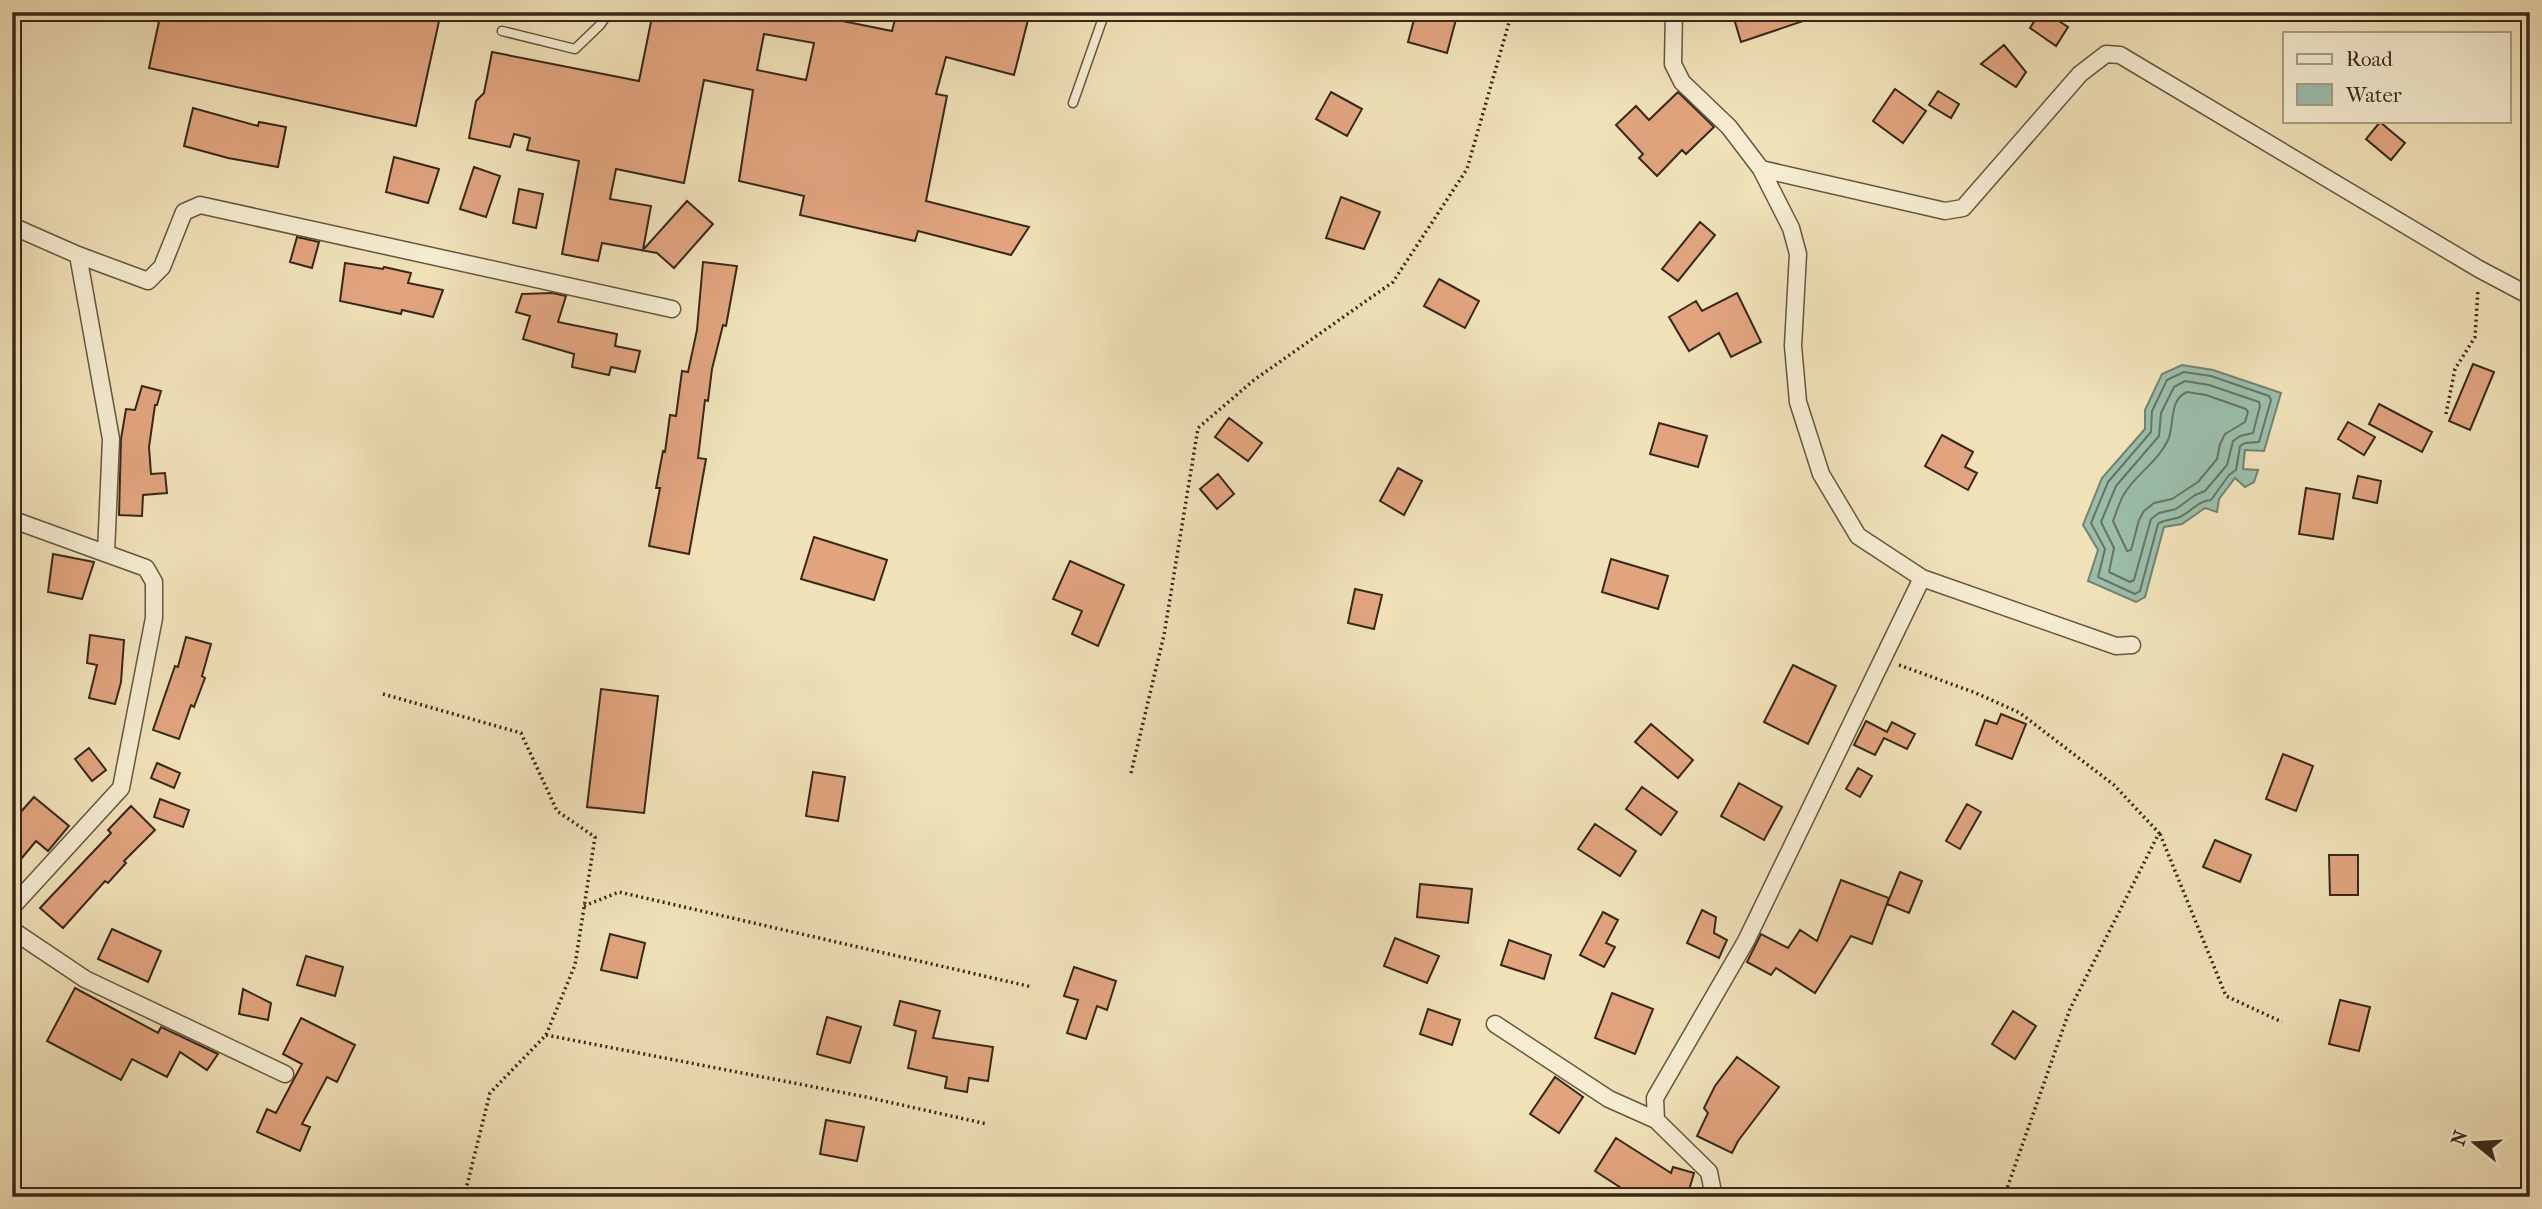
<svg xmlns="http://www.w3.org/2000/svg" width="2542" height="1209" viewBox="0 0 2542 1209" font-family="'IM FELL French Canon',serif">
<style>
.water{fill:#9bbeab;stroke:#738271;stroke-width:2}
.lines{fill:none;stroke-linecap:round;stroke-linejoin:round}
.shore{stroke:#697363;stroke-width:2}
.building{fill:#e1a47f;stroke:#37281b;stroke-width:2;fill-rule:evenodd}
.lane-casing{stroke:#655642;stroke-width:11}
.street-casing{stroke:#655642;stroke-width:19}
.path{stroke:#37281b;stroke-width:3.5;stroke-dasharray:2 3.5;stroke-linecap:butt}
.lane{stroke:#f5ecd1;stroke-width:8}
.street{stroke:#f5ecd1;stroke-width:16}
</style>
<rect width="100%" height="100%" fill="#f0e1b8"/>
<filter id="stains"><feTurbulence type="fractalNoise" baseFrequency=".00286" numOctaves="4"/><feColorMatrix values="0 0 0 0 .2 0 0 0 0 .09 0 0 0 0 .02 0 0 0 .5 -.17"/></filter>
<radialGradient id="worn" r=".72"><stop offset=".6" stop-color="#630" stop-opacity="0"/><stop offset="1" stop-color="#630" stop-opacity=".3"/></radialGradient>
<path class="water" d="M2182,365L2213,370L2281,393L2264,451L2245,450L2243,469L2258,470L2254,482L2245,487L2235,478L2219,499L2217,512L2205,508L2182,524L2164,527L2145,597L2136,602L2088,581L2098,550L2083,525L2102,478L2145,429V410L2162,374Z"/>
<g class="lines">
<path class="shore" d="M2184,372L2211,376L2269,396L2271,400L2259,442L2245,443L2240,446L2236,470L2229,475L2211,500C2198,501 2192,511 2180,517C2173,520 2165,519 2158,524L2140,591L2135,594L2098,577L2105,549L2091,523L2108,482L2151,432L2152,411L2167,380Z
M2185,381L2209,385L2259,402L2260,406L2253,433L2240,436L2233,441L2227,465L2205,491L2195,495L2176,509L2159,513L2151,519L2134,580L2130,582L2109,572L2114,548L2101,522L2116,486L2159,436L2161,413L2174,387Z
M2187,392L2206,395L2246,409L2248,412L2245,422L2225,434L2220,444L2217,459L2198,482L2172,499L2154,503L2144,511L2139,520L2131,550L2127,551L2113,521C2117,511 2120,499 2126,491C2138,473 2159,460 2168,440C2175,426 2168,400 2187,392Z"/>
</g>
<path class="building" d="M161,12H441L416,126L149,68Z
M653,12H798L892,31L897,12H1030L1014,75L946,57L936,94L947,96L926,201L1029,227L1011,255L918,231L915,241L800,215L804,196L739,181L753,90L704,80L684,183L616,169L610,199L651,206L643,250L687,201L713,224L674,268L657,253L602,243L598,261L562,254L579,161L527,150L530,138L514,134L510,147L469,138L476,101L484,93L492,52L639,81ZM764,34L814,43L806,80L757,70Z
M1416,12H1458L1447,53L1408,42Z
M1732,12H1823L1824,14L1741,42Z
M2040,12H2045L2068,27L2056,46L2030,28Z
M2004,45L2026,72L2016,87L1981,64Z
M1895,89L1926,111L1903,143L1873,121Z
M1938,91L1959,104L1951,118L1929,105Z
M1331,92L1362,109L1347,136L1316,119Z
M1678,92L1714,127L1686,154L1682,150L1657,176L1639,158L1643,154L1616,125L1636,106L1649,120Z
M193,108L258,126L259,122L286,127L278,167L228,158L184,146Z
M2380,122L2405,143L2391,160L2366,139Z
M394,157L439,169L428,203L386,192Z
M474,167L500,176L486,217L460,209Z
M519,189L543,194L536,228L513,223Z
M1341,197L1380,212L1364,249L1326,238Z
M1700,222L1715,235L1678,281L1662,269Z
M297,237L319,242L312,268L290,262Z
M703,262L737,266L726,326L723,325L712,369L708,401L705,400L698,458L706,459L689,554L649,546L660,488H656L663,451L665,452L670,415L676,416L682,371L688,372L697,330Z
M345,263L383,269L384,267L411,273L408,283L443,290L433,317L402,310L401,314L340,301Z
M1439,279L1479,301L1465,328L1424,306Z
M552,293L566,296L558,322L617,334L615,346L640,351L635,372L611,367L609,375L572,367L574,354L523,339L530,316L516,312L522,294Z
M1737,293L1761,342L1731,357L1719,333L1689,351L1669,317L1696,301L1702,311Z
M2473,364L2494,372L2470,430L2449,421Z
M142,386L161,391L157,405H155L149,447L151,474L165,473L167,493L143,495L142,516L119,515L121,439L126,409L135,410Z
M2379,404L2432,432L2422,452L2369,424Z
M1229,418L1262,443L1248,461L1215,437Z
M2348,422L2375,437L2364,455L2338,439Z
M1659,423L1707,436L1698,467L1650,454Z
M1942,435L1973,452L1965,467L1977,473L1968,490L1925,466Z
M1398,468L1422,481L1404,515L1380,501Z
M1218,474L1234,494L1217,509L1200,489Z
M2358,476L2381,481L2377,503L2353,498Z
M2306,488L2340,494L2333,539L2299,534Z
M814,537L887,560L874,600L801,579Z
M53,554L94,562L82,599L48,592Z
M1611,559L1668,576L1658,609L1602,592Z
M1070,561L1124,585L1098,646L1072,634L1082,611L1053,599Z
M1355,589L1382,595L1374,629L1348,623Z
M90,635L124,640L121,682L115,704L89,698L97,665L87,663Z
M186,637L211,644L202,676L205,678L194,707L191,705L179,739L153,730L175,666L178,667Z
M1793,665L1836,686L1808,744L1764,722Z
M601,689L658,696L644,813L587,807Z
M2001,714L2026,724L2012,759L1976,745L1985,720L1997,724Z
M1866,721L1887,732L1892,722L1915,734L1907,749L1884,738L1875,755L1854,745Z
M1651,724L1693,760L1678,778L1635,742Z
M89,748L106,770L92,781L75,759Z
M2283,754L2313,766L2296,811L2266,799Z
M157,763L180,773L174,788L151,778Z
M1858,768L1872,776L1860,797L1846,789Z
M813,772L845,777L838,821L806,816Z
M1739,783L1782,807L1764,840L1721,816Z
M1642,787L1677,812L1661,835L1626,809Z
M34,797L69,826L48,851L36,841L12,870V822Z
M160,799L189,810L183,827L154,817Z
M1967,804L1981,812L1960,849L1946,841Z
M131,806L155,830L124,861L126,863L108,883L105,881L63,928L40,908L111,833L108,830Z
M1595,824L1636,851L1620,876L1578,849Z
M2215,840L2251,855L2240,882L2203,867Z
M2329,855H2358V895H2330Z
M1900,872L1922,881L1909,913L1887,904Z
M1841,880L1889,898L1872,944L1851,936L1815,993L1776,968L1771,975L1747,962L1761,934L1788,948L1800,930L1817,941Z
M1420,884L1472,889L1468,923L1417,917Z
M1702,910L1716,917L1714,933L1727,940L1719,958L1687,943Z
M1603,912L1618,920L1606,943L1615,947L1604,967L1580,955Z
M112,929L161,951L148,982L98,959Z
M610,934L645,943L637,978L601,970Z
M1395,938L1439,956L1427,983L1384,966Z
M1509,940L1551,955L1544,979L1501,965Z
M306,956L343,967L335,996L297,985Z
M1074,967L1116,981L1107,1010L1097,1006L1086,1039L1067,1033L1078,1000L1064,996Z
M75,988L158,1033L161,1027L218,1054L207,1070L180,1052L167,1077L132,1059L121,1080L47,1041Z
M243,989L271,1003L268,1020L239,1014Z
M1612,993L1653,1009L1635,1054L1595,1038Z
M2340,1000L2370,1007L2359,1051L2329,1044Z
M900,1001L940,1011L933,1038L993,1047L988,1081L969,1078L967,1092L945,1088L947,1077L908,1068L916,1031L894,1025Z
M1428,1009L1460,1020L1452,1045L1420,1034Z
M2013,1011L2036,1026L2015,1059L1992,1044Z
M827,1017L861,1027L850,1063L817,1054Z
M301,1018L355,1045L337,1082L327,1077L302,1124L310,1127L300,1151L257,1132L267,1109L276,1113L302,1064L283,1054Z
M1737,1057L1779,1087L1738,1141L1732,1153L1697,1136L1708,1113L1704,1108L1715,1086Z
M1555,1077L1583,1097L1559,1133L1530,1114Z
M826,1120L864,1127L857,1161L820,1154Z
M1616,1138L1671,1173L1673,1167L1694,1173L1687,1197H1635L1595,1171Z"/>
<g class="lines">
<g class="lane-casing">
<path id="lane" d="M502,31L575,49L600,25L609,12
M1073,103L1105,12"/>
</g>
<g class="street-casing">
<path id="street" d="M1674,12L1673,64L1682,82L1729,127L1761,169L1791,228L1798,254L1793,346L1798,402L1821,474L1858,536L1922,578L2116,646L2132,645
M1761,169L1945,211L1963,208L2080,74L2106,54L2120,55L2479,269L2530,296
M12,226L78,255L148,281L162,267L184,212L200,205L672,309
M78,255L111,439L106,553
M12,907L121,788L154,618V582L146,568L19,522
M12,930L85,979L285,1074
M1495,1024L1609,1099L1656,1120
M1714,1197L1709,1172L1656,1120L1655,1098L1746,941L1922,578"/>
</g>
<path class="path" d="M2446,414L2455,369L2475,337L2478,289
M1899,665L1976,693L2020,713L2114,785L2159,833L2070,1009L2004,1197
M383,694L521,733L557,811L595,837L575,965L546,1035L490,1093L464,1197
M1131,773L1164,635L1198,428L1254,380L1393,282L1467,169L1512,12
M2160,834L2226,996L2282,1022
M584,906L619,892L1032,987
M546,1035L866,1097L987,1124"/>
<use href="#lane" class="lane"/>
<use href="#street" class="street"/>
</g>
<rect width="2542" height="1209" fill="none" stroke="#f0e1b8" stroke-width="42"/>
<rect x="14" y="14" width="2514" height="1181" fill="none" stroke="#37281b" stroke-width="3.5"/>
<rect x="21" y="21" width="2500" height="1167" fill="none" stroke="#37281b" stroke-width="2"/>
<rect x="2283" y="32" width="228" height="91" fill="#f5ecd1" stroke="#a99e88" stroke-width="2"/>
<rect x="2297" y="54" width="35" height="10" fill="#f5ecd1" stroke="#a99e88" stroke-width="2"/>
<text x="2346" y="66" font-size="21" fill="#37281b">Road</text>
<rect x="2297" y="84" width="35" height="21" fill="#9bbeab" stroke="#a99e88" stroke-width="2"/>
<text x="2346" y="102" font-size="21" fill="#37281b">Water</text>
<g transform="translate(2475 1143) rotate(288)" stroke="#f5ecd1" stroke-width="5" paint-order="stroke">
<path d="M0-5L12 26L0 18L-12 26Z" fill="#37281b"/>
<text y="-10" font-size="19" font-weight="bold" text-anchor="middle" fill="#37281b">N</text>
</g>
<rect width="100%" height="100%" filter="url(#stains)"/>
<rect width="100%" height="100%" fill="url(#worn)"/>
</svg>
